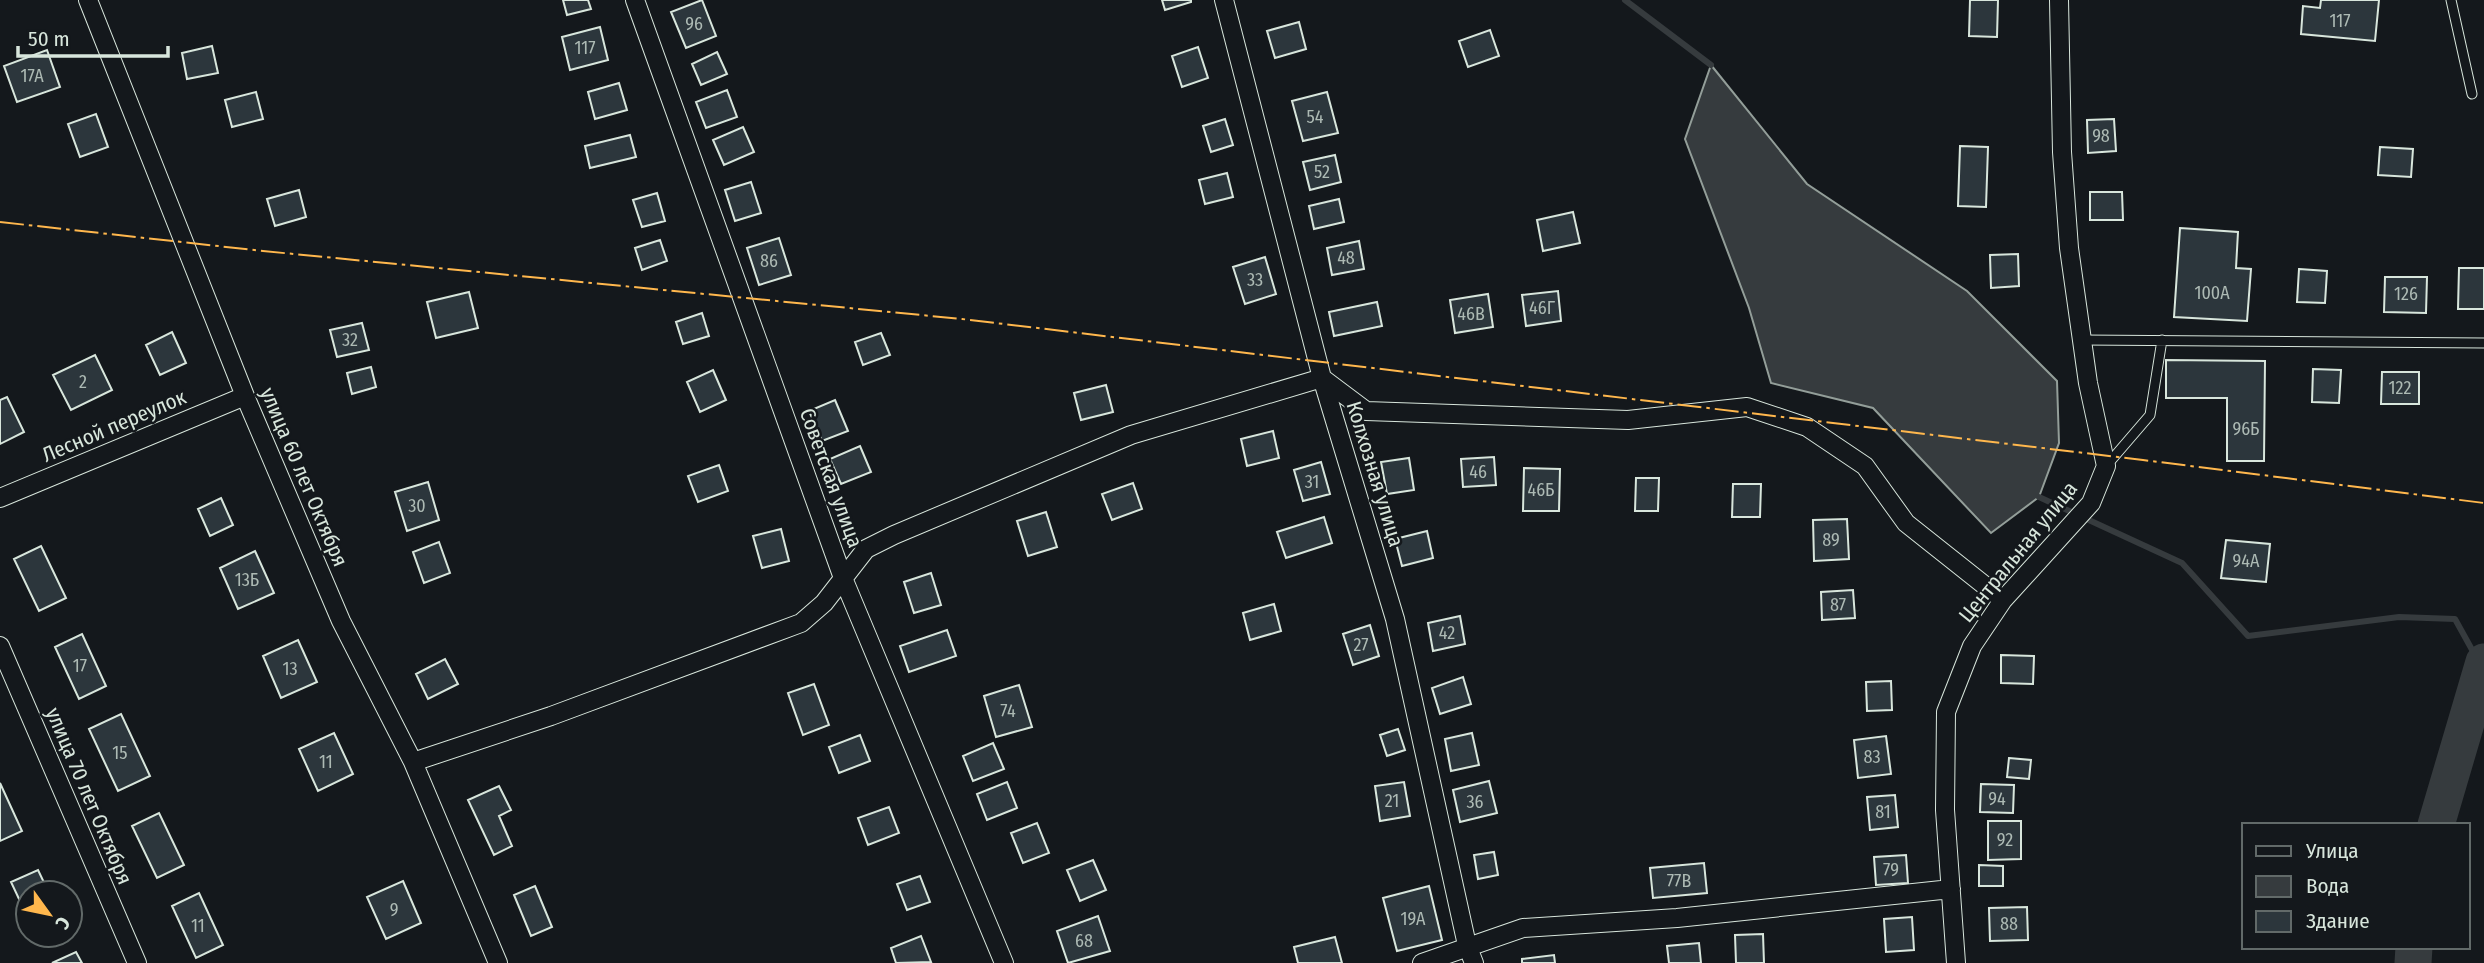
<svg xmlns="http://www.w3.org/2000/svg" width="2484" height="963" viewBox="0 0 2484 963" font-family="'Fira Sans Condensed',sans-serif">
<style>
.water{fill:#363b3e;stroke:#939e99;stroke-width:2}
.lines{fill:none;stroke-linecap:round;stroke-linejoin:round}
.stream{stroke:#363b3e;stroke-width:6}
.river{stroke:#363b3e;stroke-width:37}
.building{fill:#2c363c;stroke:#d8e6dc;stroke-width:2}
.service-casing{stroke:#d8e6dc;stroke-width:11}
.minor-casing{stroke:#d8e6dc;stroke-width:20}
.service{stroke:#14181c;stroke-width:9}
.minor{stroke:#14181c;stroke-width:18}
.power{stroke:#ffb74d;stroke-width:2;stroke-dasharray:24 5 3.5 5;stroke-linecap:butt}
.labels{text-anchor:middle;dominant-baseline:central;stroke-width:5;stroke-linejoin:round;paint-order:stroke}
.number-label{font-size:18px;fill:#adbab4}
.street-label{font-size:21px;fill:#d8e6dc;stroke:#14181c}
</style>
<rect width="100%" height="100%" fill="#14181c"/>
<path class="water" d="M1711,65L1807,184L1967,291L2057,381L2059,443L2039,497L1991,533L1873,408L1771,383L1749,308L1685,139Z"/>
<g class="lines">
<path class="stream" d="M1625,0L1711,65
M2039,497L2182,563L2248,636L2399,617L2455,619L2481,666"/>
<path class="river" d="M2436,825L2484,662
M2413,963L2414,947"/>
</g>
<path class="building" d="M563,0H588L591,9L567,15Z
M702,0L716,36L686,48L671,12Z
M1162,0H1191V2L1165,10Z
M1970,0H1998L1997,37L1969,36Z
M2321,0H2379L2375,41L2301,34L2303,6L2320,8Z
M1299,22L1306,49L1275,58L1267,31Z
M600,27L608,60L570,70L562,37Z
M1490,30L1499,56L1468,67L1459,41Z
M212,46L218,73L187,79L182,53Z
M1198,47L1208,78L1182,87L1172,56Z
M47,50L60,87L17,102L4,66Z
M717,52L727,74L701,85L692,64Z
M619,83L627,110L595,119L588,92Z
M727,90L737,117L706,128L696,102Z
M256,92L263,119L232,127L225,100Z
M1327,92L1338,133L1303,141L1292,101Z
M96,114L108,147L80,157L68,124Z
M1225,119L1233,145L1211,152L1203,126Z
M2114,119L2116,151L2088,153L2087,120Z
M743,127L754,152L724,165L713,140Z
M630,135L636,157L590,168L585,146Z
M1960,146L1988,147L1986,207L1958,206Z
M2380,147L2413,149L2411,177L2378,175Z
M1335,155L1341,182L1310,190L1303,162Z
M1227,173L1233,197L1205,204L1199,180Z
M751,182L761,213L735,221L725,190Z
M299,190L306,217L275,226L267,199Z
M2090,192H2122L2123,220H2090Z
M657,193L665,221L642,227L633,200Z
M1339,199L1344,222L1314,229L1309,206Z
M1573,212L1580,243L1543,251L1537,220Z
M2180,228L2238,232L2236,268L2251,269L2247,321L2174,317Z
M779,238L791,275L759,285L747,248Z
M660,240L667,261L642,270L635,248Z
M1359,241L1364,269L1332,275L1327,248Z
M2018,254L2019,286L1991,288L1990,255Z
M1265,257L1276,294L1245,304L1233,267Z
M2459,268H2484V309H2458Z
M2299,269L2327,271L2325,303L2297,302Z
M2385,277H2427L2426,313L2384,312Z
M1558,291L1561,321L1526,326L1522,295Z
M469,292L478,328L436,338L427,302Z
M1488,294L1493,327L1455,333L1450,300Z
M1377,302L1382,326L1334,336L1329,312Z
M702,313L709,336L683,344L676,322Z
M362,323L369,350L337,357L330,330Z
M172,332L186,363L160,375L146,345Z
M881,333L890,355L863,365L855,342Z
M95,355L112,390L71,410L53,375Z
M2166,360L2265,361L2264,461H2227V398H2166Z
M371,367L376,387L352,394L347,373Z
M2313,369L2341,370L2339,403L2312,402Z
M713,370L726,400L700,412L687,382Z
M2382,372H2419V404H2381Z
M1106,385L1113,412L1081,420L1074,393Z
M7,397L24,432L0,444V400Z
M835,400L848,431L822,441L809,411Z
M1273,431L1279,458L1247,466L1241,439Z
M860,446L871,472L841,484L830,459Z
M1494,457L1496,485L1463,487L1461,459Z
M1409,458L1414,490L1387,494L1381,462Z
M1321,462L1330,494L1303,501L1294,470Z
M719,465L728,491L698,502L688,476Z
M1524,468L1560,469L1559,511H1523Z
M1636,478H1659L1658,511H1635Z
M428,482L439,520L407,531L395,492Z
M1133,483L1142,509L1112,520L1102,494Z
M1733,484H1761L1760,517H1732Z
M221,498L233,525L210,536L198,509Z
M1046,512L1057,547L1028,556L1017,521Z
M1324,517L1332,543L1286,558L1277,532Z
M1847,519L1849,559L1814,561L1813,520Z
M781,529L789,561L762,568L753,536Z
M1427,531L1433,558L1402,566L1395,539Z
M2226,540L2270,544L2266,582L2221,578Z
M439,542L450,573L424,583L413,552Z
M41,546L66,598L39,611L14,559Z
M255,551L274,593L238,609L220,568Z
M931,573L941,605L914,613L904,582Z
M1853,590L1855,618L1822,620L1821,592Z
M1274,604L1281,631L1250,640L1243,613Z
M1460,616L1465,644L1433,651L1428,623Z
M1370,625L1379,656L1353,665L1343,634Z
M947,630L956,656L909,672L900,646Z
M82,634L106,686L79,699L55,647Z
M298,640L317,682L281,698L263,656Z
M2001,655L2034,656L2033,684L2001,683Z
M445,659L458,684L428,699L416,674Z
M1463,677L1471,704L1440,714L1432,688Z
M1891,681L1892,710L1867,711L1866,682Z
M814,684L829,725L803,735L788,693Z
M1019,685L1032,727L996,737L984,696Z
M121,714L150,776L118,791L89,729Z
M1398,729L1405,750L1387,756L1380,735Z
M334,733L353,774L318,791L299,749Z
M1472,733L1479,765L1451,771L1445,739Z
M860,735L870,761L839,773L829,747Z
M1886,736L1891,774L1858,778L1854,740Z
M993,743L1004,769L973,781L963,756Z
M2009,758L2031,760L2029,779L2007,777Z
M1489,781L1497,813L1460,822L1453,790Z
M1007,782L1017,808L987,820L977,794Z
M1404,782L1410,816L1380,821L1375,786Z
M0,783L22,831L0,841Z
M1981,784L2014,785L2013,813L1980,812Z
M499,786L511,810L499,816L512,846L494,855L468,800Z
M1895,795L1898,827L1870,830L1867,797Z
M889,807L899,833L868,845L858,818Z
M159,813L184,865L157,878L132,826Z
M1988,821H2021V859L1988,860Z
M1037,823L1049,853L1023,863L1011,833Z
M1494,852L1498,875L1478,879L1474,855Z
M1906,855L1908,883L1876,885L1874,857Z
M1093,860L1106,890L1080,901L1067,870Z
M1704,863L1707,893L1653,898L1650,868Z
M1979,865L2003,866V886H1979Z
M38,870L49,893H28V918L11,882Z
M920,876L930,902L907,910L897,884Z
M403,881L421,923L386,939L367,897Z
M535,886L552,927L531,936L514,895Z
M1429,886L1442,940L1397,951L1383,898Z
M199,893L223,945L196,958L172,906Z
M2027,907L2028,940L1990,941L1989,908Z
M1098,916L1110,951L1068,963L1057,931Z
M1912,917L1914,950L1886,952L1884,919Z
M1763,934L1764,963H1736L1735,935Z
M921,936L931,962L896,963L891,948Z
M1335,937L1342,963H1298L1294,947Z
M1699,943L1701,963H1669L1667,946Z
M76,952L82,963H52Z
M1554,955L1555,963H1522V959Z"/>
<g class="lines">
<g class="service-casing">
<path id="service" d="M2451,0L2472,94
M2082,340L2484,343
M2107,465L2150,415L2162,340"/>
</g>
<g class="minor-casing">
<path id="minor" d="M88,0L245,396L341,621L413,762L498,963
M635,0L843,578L1004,963
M1224,0L1322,378L1395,619L1467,945L1474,963
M0,498L245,396
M0,646L137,963
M413,762L551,716L801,623L824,603L866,549L894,535L1131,435L1322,378L1366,411L1628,420L1747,407L1807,427L1865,466L1906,523L2003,600
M1422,963L1523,928L1677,918L1951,889
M1956,963L1945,810L1946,712L1972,646L2003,600L2091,503L2106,466L2088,383L2069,248L2062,152L2059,0"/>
</g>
<use href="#service" class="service"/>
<use href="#minor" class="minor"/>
<path class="power" d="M0,222L263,251L962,319L2143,460L2484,503"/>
</g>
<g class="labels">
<g class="number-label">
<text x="2340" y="21">117</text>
<text x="694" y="24">96</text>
<text x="585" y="48">117</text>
<text x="32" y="76">17А</text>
<text x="1315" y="117">54</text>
<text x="2101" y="136">98</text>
<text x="1322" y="172">52</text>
<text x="1346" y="258">48</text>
<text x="769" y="261">86</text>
<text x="1255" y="280">33</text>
<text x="2212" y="293">100А</text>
<text x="2406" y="294">126</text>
<text x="1542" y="308">46Г</text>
<text x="1471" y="314">46В</text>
<text x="350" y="340">32</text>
<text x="83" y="382">2</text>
<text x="2400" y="388">122</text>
<text x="2246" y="429">96Б</text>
<text x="1478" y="472">46</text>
<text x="1312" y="482">31</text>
<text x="1541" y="490">46Б</text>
<text x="417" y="506">30</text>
<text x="1831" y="540">89</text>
<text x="2246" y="561">94А</text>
<text x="247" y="580">13Б</text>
<text x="1838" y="605">87</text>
<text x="1447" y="633">42</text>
<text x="1361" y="645">27</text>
<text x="80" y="666">17</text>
<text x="290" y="669">13</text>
<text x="1008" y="711">74</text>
<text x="120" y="753">15</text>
<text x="1872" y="757">83</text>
<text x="326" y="762">11</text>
<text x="1997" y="799">94</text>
<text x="1392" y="801">21</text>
<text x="1475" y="802">36</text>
<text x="1883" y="812">81</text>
<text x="2005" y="840">92</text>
<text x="1891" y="870">79</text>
<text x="1679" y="881">77В</text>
<text x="394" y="910">9</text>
<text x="1413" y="919">19А</text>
<text x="2009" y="924">88</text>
<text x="198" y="926">11</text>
<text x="1084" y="941">68</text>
</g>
<g class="street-label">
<text transform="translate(114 426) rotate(-23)">Лесной переулок</text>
<text transform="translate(1375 474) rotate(73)">Колхозная улица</text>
<text transform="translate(304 477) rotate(67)">улица 60 лет Октября</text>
<text transform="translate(831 478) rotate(70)">Советская улица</text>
<text transform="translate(2018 552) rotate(-51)">Центральная улица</text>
<text transform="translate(89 796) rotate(67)">улица 70 лет Октября</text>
</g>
</g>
<rect x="2242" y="823" width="228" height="126" fill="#14181c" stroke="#626a69" stroke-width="2"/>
<rect x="2256" y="846" width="35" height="10" fill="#14181c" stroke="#626a69" stroke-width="2"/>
<text x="2306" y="858" font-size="21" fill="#d8e6dc">Улица</text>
<rect x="2256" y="876" width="35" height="21" fill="#363b3e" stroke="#626a69" stroke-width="2"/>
<text x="2306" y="893" font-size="21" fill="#d8e6dc">Вода</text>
<rect x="2256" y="911" width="35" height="21" fill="#2c363c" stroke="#626a69" stroke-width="2"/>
<text x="2306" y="928" font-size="21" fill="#d8e6dc">Здание</text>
<g transform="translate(49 914) rotate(123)"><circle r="33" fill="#14181c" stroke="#626a69" stroke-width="2"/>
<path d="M0-5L12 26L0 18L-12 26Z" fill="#ffb74d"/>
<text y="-10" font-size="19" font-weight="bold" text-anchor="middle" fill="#d8e6dc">С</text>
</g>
<path d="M18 46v10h150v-10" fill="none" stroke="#d8e6dc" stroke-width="3.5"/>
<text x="28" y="46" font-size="21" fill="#d8e6dc" stroke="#14181c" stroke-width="5" paint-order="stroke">50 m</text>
</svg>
